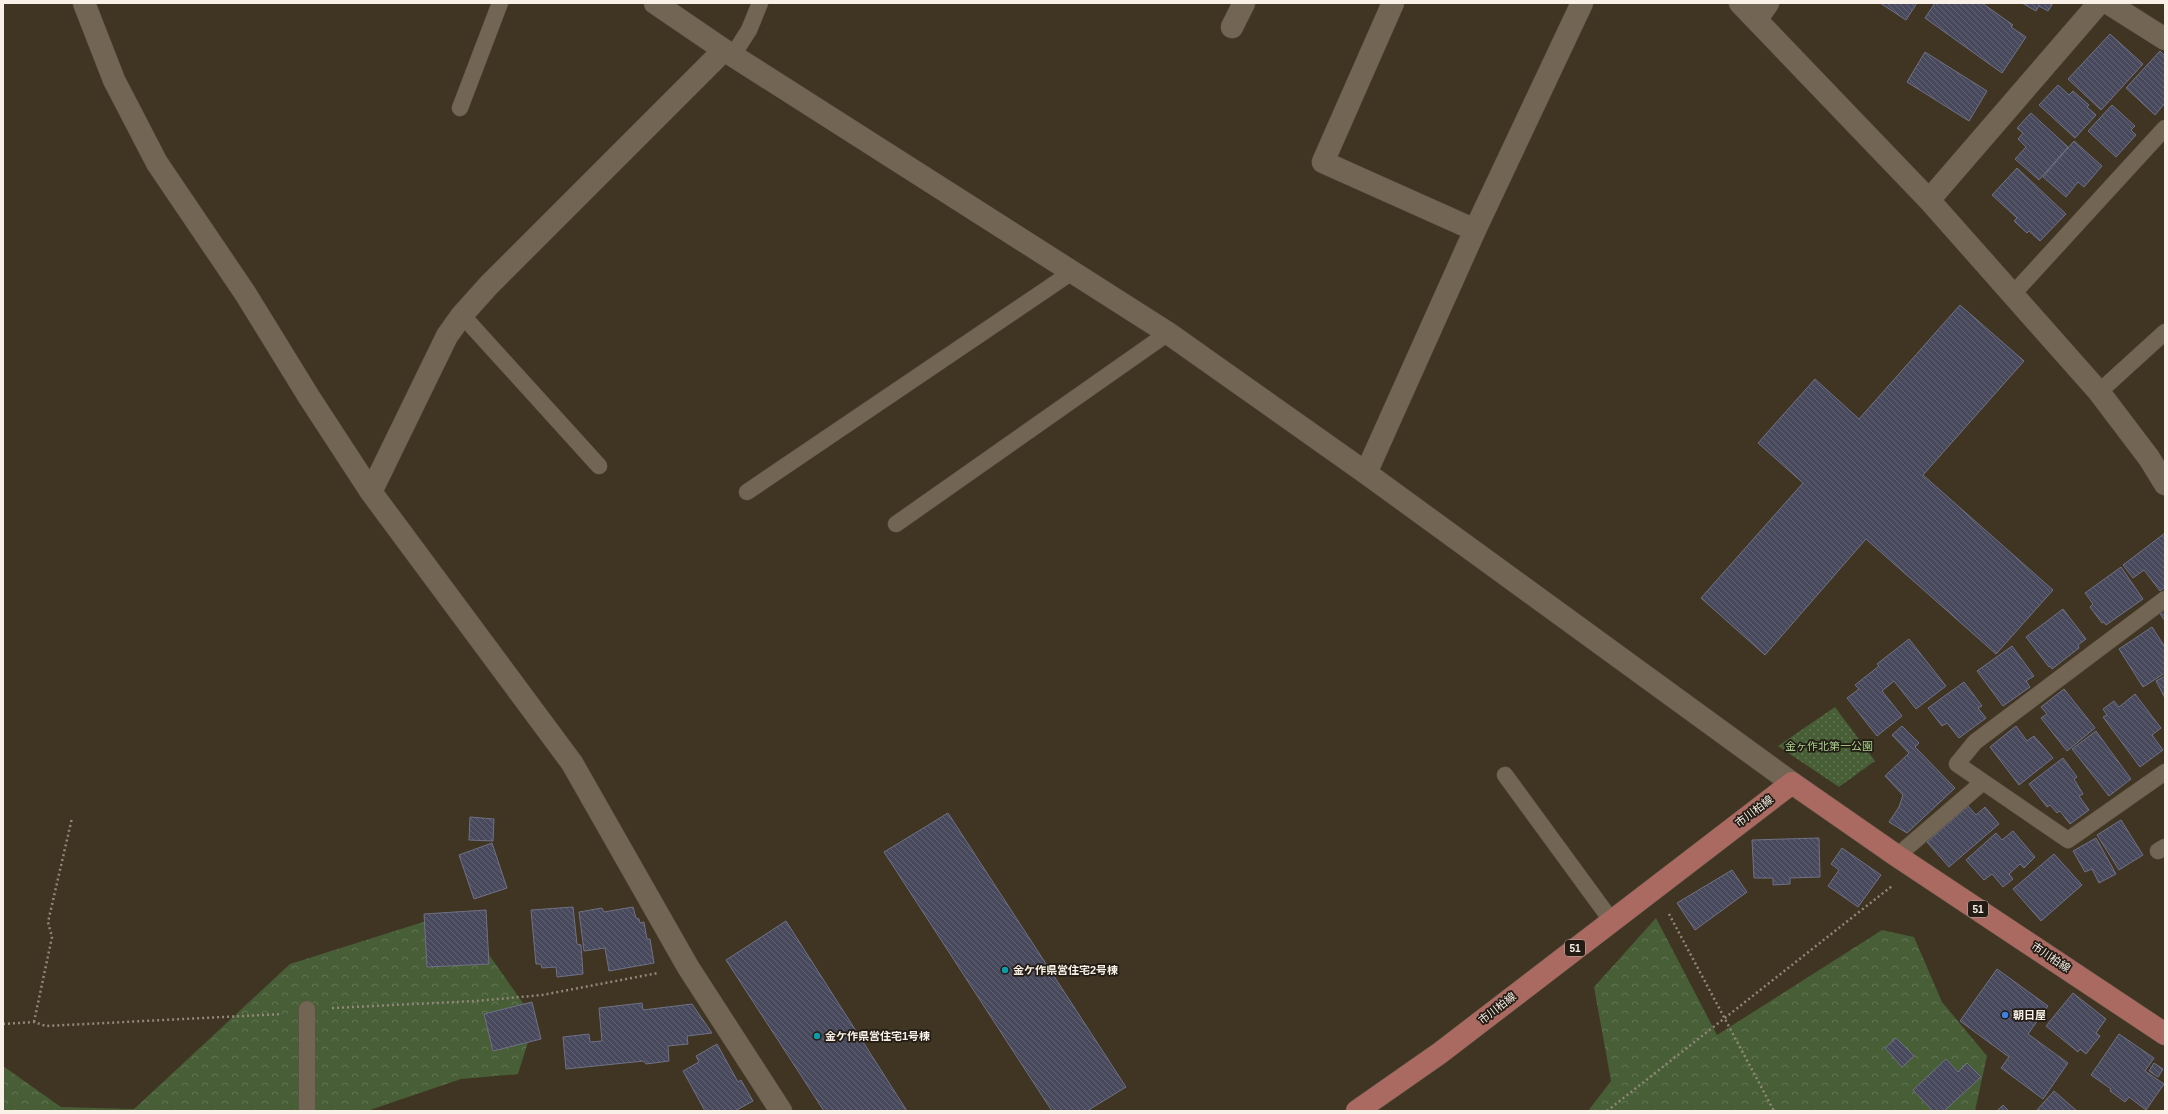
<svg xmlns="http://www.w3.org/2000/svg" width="2168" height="1114" viewBox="0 0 2168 1114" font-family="Helvetica,'Noto Sans JP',sans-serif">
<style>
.green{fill:url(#green-dots)}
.forest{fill:url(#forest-crowns)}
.building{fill:url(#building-back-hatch);stroke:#6f7186}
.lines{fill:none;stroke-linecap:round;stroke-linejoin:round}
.lane-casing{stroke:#5d5344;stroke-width:17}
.street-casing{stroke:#5d5344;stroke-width:23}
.primary-casing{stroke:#5d5344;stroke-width:23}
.path{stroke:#92887a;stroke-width:2.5;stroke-dasharray:2 3;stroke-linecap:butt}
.lane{stroke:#726553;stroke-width:16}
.street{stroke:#726553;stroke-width:22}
.primary{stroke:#aa6961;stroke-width:22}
.culture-dot{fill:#0f9aa8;stroke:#221c15;stroke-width:1.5}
.shop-dot{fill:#3f7fe0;stroke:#221c15;stroke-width:1.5}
.labels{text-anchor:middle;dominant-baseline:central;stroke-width:3.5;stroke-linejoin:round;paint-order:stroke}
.shield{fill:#221c15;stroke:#b8b1a8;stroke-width:1}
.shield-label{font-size:10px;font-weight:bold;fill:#f9f1e7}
.park-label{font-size:11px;fill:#a9d18c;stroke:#221c15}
.street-label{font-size:11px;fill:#f9f1e7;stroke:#221c15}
.poi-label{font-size:11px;font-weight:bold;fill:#f9f1e7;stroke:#221c15;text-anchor:start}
</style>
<defs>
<pattern id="green-dots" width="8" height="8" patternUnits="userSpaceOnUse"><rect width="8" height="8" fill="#475e36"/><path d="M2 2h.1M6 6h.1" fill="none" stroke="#627653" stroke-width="1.8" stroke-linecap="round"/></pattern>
<pattern id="forest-crowns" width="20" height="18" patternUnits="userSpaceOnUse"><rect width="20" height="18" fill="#475e36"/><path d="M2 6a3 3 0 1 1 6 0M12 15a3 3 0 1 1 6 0" fill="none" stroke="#627653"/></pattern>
<pattern id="building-back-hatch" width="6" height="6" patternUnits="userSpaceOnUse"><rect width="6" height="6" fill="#48495c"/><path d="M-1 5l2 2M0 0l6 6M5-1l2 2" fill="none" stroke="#636473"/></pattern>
</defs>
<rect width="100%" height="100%" fill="#403423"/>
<path class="green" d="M1835,707L1875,761L1839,787L1778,746Z"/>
<path class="forest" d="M458,911L535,1020L518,1074L461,1079L367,1111H3V1066L61,1107L134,1109L290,964Z
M1656,918L1717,1035L1882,930L1914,937L1942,1002L1987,1056L1975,1111H1588L1611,1081L1594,987Z"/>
<path class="building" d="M1880,3H1917L1906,20Z
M1935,3H1982L2013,25L2011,27L2026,37L2002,73L1925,18Z
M2022,3H2053L2048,11L2039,6L2036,11Z
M2110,34L2143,64L2101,110L2068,79Z
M2160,51L2165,56V103L2155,115L2126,88Z
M1925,52L1987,91L1969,121L1907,82Z
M2058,85L2069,95L2073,91L2089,105L2087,107L2096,115L2075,138L2039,105Z
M2112,105L2135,126L2131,130L2136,135L2116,157L2088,131Z
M2031,113L2068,147L2039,180L2015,159L2026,147L2018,139L2023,133L2017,128Z
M2074,141L2102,166L2084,187L2078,182L2066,197L2043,177Z
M2017,168L2066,214L2040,241L2029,231L2027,233L2014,221L2017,218L1992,195Z
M1960,305L2024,361L1923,475L2053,590L1996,654L1866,539L1765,655L1701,598L1803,483L1758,443L1815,379L1859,419Z
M2165,533V587L2160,591L2144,570L2133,578L2123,565Z
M2121,567L2143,599L2106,625L2104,622L2102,623L2090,607L2093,604L2085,593Z
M2165,608V621L2159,612Z
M2063,609L2086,639L2078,645L2079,648L2052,669L2050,666L2049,667L2026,637Z
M2152,627L2165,647V673L2143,687L2119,649Z
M1909,639L1946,686L1916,709L1894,681L1882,691L1902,716L1877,736L1847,698L1859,689L1855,685L1879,666L1877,664Z
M2012,646L2034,676L2026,681L2030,687L2003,706L1977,671Z
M2165,676V698L2156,681Z
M1964,682L1982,706L1978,708L1986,718L1959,738L1947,723L1942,726L1928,708Z
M2064,689L2095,728L2067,751L2041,718L2047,714L2041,707Z
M2135,694L2161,728L2152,735L2163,750L2140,767L2103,717L2107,715L2103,709L2114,701L2119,707Z
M1902,726L1919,743L1915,747L1955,788L1907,833L1889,822L1899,807L1903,795L1885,776L1909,753L1892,735Z
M2016,726L2027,741L2034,736L2053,758L2019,785L1990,747Z
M2096,731L2131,779L2109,796L2072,749Z
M2063,758L2077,777L2074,779L2083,794L2079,796L2089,810L2070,824L2060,811L2057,813L2050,805L2047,807L2029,784Z
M1968,806L1976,815L1985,807L1999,824L1949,867L1927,842Z
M948,813L1126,1087L1087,1111H1052L884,852Z
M470,817L494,819L493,841L469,840Z
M2121,820L2143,855L2119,870L2097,835Z
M2013,831L2035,857L2024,868L2020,864L2009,874L2013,879L2003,887L1992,874L1984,880L1966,860L1996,833L2002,840Z
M1819,838L1820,877L1790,878V884L1773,885V878H1754L1752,840Z
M2096,838L2116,874L2099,883L2092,869L2085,872L2073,851Z
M492,843L507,888L474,899L459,855Z
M1842,848L1881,875L1858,907L1828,886L1839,870L1831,864Z
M2054,854L2082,885L2041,921L2013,889Z
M1732,870L1747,892L1695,930L1677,903Z
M573,907L577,944L581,945L583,974L557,977L556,967L542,968L541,964H536L531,910Z
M633,907L636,918L639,919L640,923L644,922L647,939H650L654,963L609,971L605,948L584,951L579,912L602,908L604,912Z
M486,910L489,964L427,967L424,914Z
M786,921L907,1111H824L726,960Z
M1997,969L2048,1006L2028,1034L2068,1063L2043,1099L2001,1068L2009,1057L1960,1021Z
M2073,993L2106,1019L2096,1033L2100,1036L2086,1054L2080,1049L2078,1052L2046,1026Z
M532,1002L541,1039L493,1051L484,1014Z
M642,1003L643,1010L692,1004L712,1033L687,1036L688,1044L668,1046L669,1061L646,1064L644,1061L566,1069L563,1037L589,1034L590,1042L602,1041L599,1008Z
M2119,1034L2154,1058L2145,1071L2164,1084L2146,1110L2129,1097L2125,1102L2110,1091L2111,1089L2091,1075Z
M1896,1038L1914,1056L1902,1067L1885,1048Z
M717,1044L738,1082L741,1080L753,1101L735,1111H705L683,1071L699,1062L696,1056Z
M1946,1059L1958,1072L1967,1063L1981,1077L1944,1111H1933L1913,1090Z
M2154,1063L2163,1069L2158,1077L2149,1071Z
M2054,1091L2077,1111H2036Z
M2003,1105L2009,1111H1997Z"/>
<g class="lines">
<g class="lane-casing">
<path id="lane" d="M733,55L749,30L760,3
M460,108L500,3
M2012,295L2165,128
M462,315L599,466
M2099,392L2165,332
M747,492L1072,272
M896,524L1168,333
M2165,599L1975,742L1957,764L2068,840L2165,772
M1505,775L1611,920
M2158,851L2165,847
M1897,856L1983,782
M307,1009V1111"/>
</g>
<g class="street-casing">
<path id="street" d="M84,3L114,80L157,163L245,293L309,397L371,492L572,763L688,967L781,1111
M655,3L724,50L1168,333L1366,473L1792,783
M1393,3L1323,162L1475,230
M1740,3L1929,200L2099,392L2149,458L2165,484
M2108,3L2165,39
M1757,19L1768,3
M1232,27L1244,3
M1929,200L2099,3
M1366,473L1475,230L1582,3
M371,492L447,336L462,315L489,285L724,50"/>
</g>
<g class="primary-casing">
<path id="primary" d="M1357,1111L1440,1053L1792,783L1897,856L2165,1034"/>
</g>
<path class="path" d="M1669,914L1774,1111
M332,1008L476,1001L542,995L658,973
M34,1022L52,937L48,922L72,818
M3,1024L34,1022L46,1026L282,1014
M1607,1111L1892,886"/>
<use href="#lane" class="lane"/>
<use href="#street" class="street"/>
<use href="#primary" class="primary"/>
</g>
<g class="culture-dot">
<circle cx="1005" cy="970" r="4"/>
<circle cx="817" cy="1036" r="4"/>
</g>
<circle class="shop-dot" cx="2005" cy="1015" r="4"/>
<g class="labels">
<g class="shield">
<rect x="1968" y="901" width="20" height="16" rx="3"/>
<rect x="1565" y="940" width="20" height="16" rx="3"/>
</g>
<g class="shield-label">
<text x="1978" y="909">51</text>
<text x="1575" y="948">51</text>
</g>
<g class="park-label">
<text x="1829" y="746">金ヶ作北第一公園</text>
</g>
<g class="street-label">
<text transform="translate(1754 811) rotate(-37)">市川柏線</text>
<text transform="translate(2051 957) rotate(34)">市川柏線</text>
<text transform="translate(1497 1008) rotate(-38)">市川柏線</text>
</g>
<g class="poi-label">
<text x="1013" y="970">金ケ作県営住宅2号棟</text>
<text x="2013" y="1015">朝日屋</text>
<text x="825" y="1036">金ケ作県営住宅1号棟</text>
</g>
</g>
<rect width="2168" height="1114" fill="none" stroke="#f9f1e7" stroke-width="8"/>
</svg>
